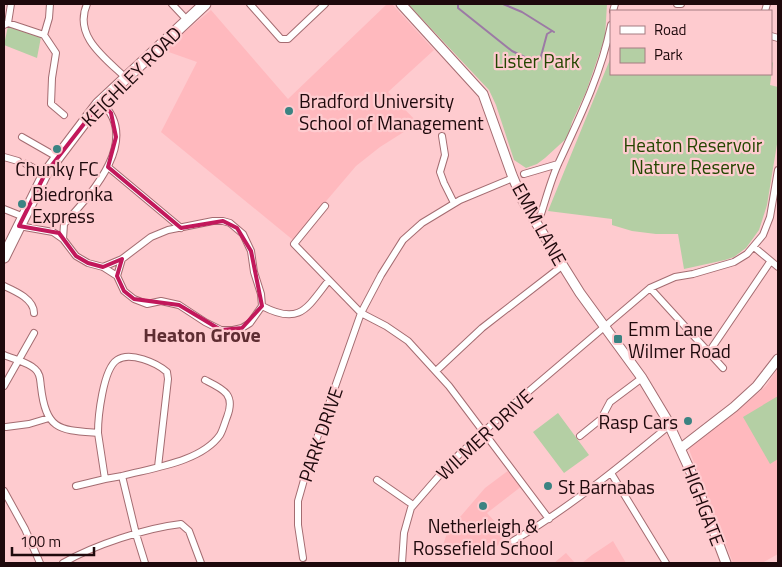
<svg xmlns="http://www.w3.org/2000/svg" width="782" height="567" viewBox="0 0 782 567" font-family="'Titillium Web',sans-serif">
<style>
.built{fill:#ffb9be}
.green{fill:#b4cfa4}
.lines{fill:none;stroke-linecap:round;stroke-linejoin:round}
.stream{stroke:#9c7aa5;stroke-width:2}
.street-casing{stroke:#a46c71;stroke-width:8}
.secondary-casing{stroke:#a46c71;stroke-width:11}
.highway-casing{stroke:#a46c71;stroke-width:13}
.street{stroke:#fff;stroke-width:6}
.secondary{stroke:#fff;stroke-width:9}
.highway{stroke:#fff;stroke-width:11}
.marked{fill:none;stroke:#c2185b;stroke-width:4;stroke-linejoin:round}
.poi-dot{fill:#3b8382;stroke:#fecbcf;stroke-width:2}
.labels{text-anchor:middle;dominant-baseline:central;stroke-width:4.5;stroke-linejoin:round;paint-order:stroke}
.park-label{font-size:19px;fill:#244601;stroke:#fecbcf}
.street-label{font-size:19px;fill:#1e090c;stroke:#fecbcf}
.poi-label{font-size:19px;fill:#1e090c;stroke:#fecbcf;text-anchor:start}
.neighbourhood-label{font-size:20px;font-weight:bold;fill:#5e2d32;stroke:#fecbcf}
</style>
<rect width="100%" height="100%" fill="#fecbcf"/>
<path class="built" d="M387,4H392L434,50L388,92L418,123L380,147L356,166L293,240L161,132L197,62L163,50L211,10L288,99Z
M778,368V554L762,563H733L688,447L742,407L766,386Z
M509,470L522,486L487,513L509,537L508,541H502V543L482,554L442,548L451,521L454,524L485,488Z
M613,541L626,563H582L592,555Z
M566,553L575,563H554Z"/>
<path class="green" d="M408,4H607L605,37L586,92L572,122L568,137L545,158L537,164L526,168L514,160L496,105L489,90Z
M8,26L41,37L37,58L4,45Z
M611,57V74H771V61L773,63L770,85L778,87V138L767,205L759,230L746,248L734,257L725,260L684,269L678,234H656L632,231L612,225V219L548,211Z
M778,396V459L770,464L743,417Z
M558,413L589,455L564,473L533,432Z"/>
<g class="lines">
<path class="stream" d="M458,4V8L512,51L535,62L540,60L547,34L552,31
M503,4L522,12L554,32"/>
<g class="street-casing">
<path id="street" d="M87,4C73,36 105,58 126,78
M172,4L187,20
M250,4L281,39H288L325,4
M677,4H681
M613,11L615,4
M765,11L767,4
M8,23L44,35
M4,25L8,23L11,4
M44,35L56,53L52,78L51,104L64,115
M44,35L49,18L50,4
M771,36L778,38
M442,136L445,155L440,172L444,183L454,203
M22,137L57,157
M4,157L18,161
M26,164L45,174
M108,167L181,228
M524,174L558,164
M325,206L294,244L361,313L386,326L408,341L449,386L549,519
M4,209L24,217
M535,221L540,217C546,199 551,179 559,162C580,117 601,74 611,25
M19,226L53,232L63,239L76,256L88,263L103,267L117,276
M63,239L64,224C91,194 142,140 101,102
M754,247L778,267
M103,267L122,259
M4,286C15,291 34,299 34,313
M650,288L723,368
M262,306L261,294L254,272L251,251L243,234L230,223L223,221H213L168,230L151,237L122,259L117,276L124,291L134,299L147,304L161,301L179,305L205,322L221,330H233L242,328L250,323L262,306C300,326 307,308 329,280
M709,352L770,262
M4,355C13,359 28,362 35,369C41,374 40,381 41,387C46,431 60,430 98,433L105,479L122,476L136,534L145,563
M436,371L482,328L562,266
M4,386L34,333
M6,427L29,424L49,418
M98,433C98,417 103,369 117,360C130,351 157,363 167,372L168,379L158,467
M580,436L601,419L610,402L642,378
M611,473L666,563
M122,476C152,468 201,462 220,435C223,430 225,422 227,417C236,394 223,389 205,380
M377,480L413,505
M76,486L105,479
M4,491L25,529L40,563
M513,541C569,508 619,467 670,425
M303,558L298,525V501L302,487L311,455L361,313L381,275L403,240L422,223L460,200L513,178
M63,563C94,545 146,528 181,524L189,531L201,563
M402,563L404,533L411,508L451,462L515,403L650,288L675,277L693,274L734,262L747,254L763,235L770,217L778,170"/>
</g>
<g class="secondary-casing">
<path id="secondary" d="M401,4L483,94L512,175L522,199L535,221L580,293L642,378L666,418L695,481L726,563
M681,448L734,407L757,386L778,359"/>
</g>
<g class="highway-casing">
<path id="highway" d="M4,257L45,174L98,104L205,4"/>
</g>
<use href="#street" class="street"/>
<use href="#secondary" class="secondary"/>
<use href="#highway" class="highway"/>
</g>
<path class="marked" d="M101,102L111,113L116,137L108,167L181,228L223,221L237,228L251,251L262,306L242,328L221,330L179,305L134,299L124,291L117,276L122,259L103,267L88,263L76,256L59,233L19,226L45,174Z"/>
<g class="poi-dot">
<circle cx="289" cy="111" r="5"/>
<circle cx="57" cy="149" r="5"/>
<circle cx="22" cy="204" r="5"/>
<rect x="613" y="334" width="10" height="10" rx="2.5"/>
<circle cx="688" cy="421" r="5"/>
<circle cx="548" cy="486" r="5"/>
<circle cx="483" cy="506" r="5"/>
</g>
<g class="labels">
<g class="park-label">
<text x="537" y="60">Lister Park</text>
<text x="693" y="144">Heaton Reservoir<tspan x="693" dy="22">Nature Reserve</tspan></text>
</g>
<g class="street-label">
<text transform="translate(131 76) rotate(-45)">KEIGHLEY ROAD</text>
<text transform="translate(540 224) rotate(61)">EMM LANE</text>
<text transform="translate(320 434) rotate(-71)">PARK DRIVE</text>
<text transform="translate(484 434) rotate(-43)">WILMER DRIVE</text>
<text transform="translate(704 505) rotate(69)">HIGHGATE</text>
</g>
<g class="poi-label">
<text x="299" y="100">Bradford University<tspan x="299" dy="22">School of Management</tspan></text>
<text x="57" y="168" text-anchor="middle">Chunky FC</text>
<text x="32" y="193">Biedronka<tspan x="32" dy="22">Express</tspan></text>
<text x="628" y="328">Emm Lane<tspan x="628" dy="22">Wilmer Road</tspan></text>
<text x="678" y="421" text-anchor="end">Rasp Cars</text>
<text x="558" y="486">St Barnabas</text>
<text x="483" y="525" text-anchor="middle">Netherleigh &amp;<tspan x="483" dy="22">Rossefield School</tspan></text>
</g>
<g class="neighbourhood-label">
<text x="202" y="334">Heaton Grove</text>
</g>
</g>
<rect width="782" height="567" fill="none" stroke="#1e090c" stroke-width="10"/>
<rect x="610" y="10" width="162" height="65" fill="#fecbcf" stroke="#a47d81"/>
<rect x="620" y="26" width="25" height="8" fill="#ffffff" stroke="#a47d81"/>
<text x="654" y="35" font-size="15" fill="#1e090c">Road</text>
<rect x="620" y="48" width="25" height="15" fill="#b4cfa4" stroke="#a47d81"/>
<text x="654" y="60" font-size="15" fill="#1e090c">Park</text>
<path d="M12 547v8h82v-8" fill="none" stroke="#1e090c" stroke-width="2.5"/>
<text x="20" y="547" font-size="15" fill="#1e090c" stroke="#fecbcf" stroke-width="4" paint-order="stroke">100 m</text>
</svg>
